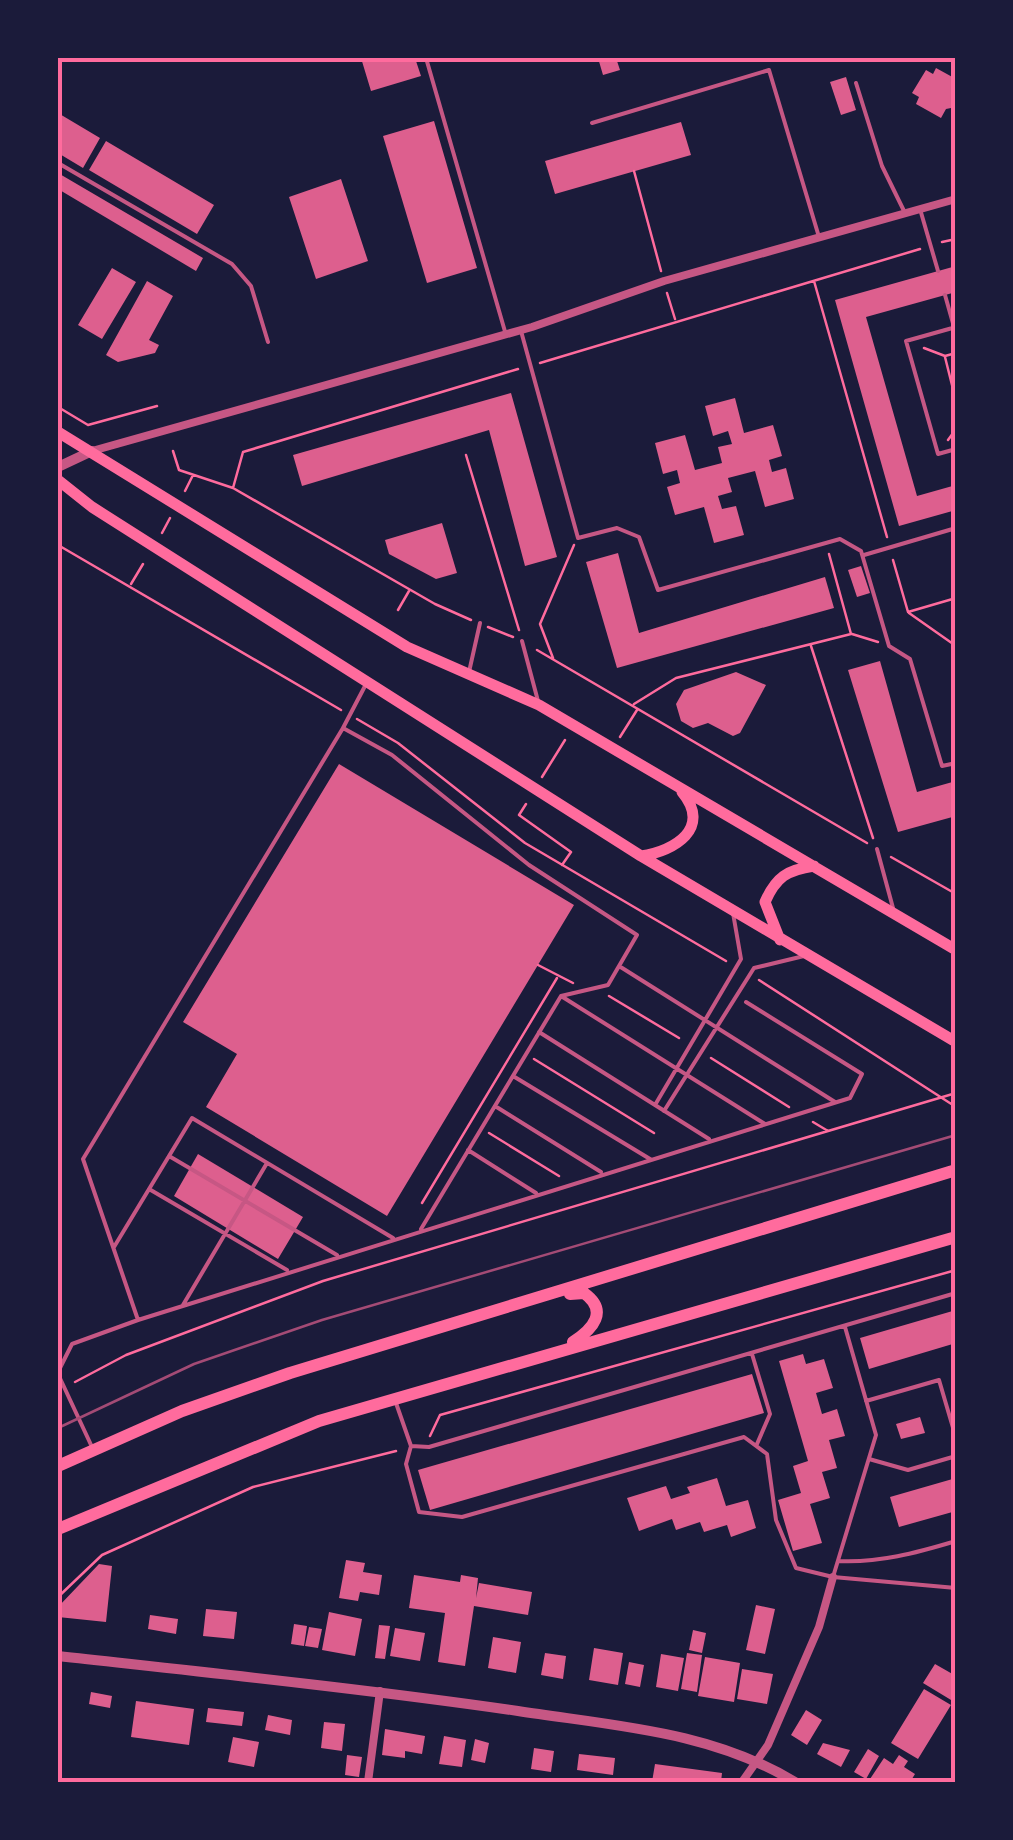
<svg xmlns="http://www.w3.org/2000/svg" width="1013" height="1840" viewBox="0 0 1013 1840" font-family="Mulish,sans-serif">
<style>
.building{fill:#dd5f8e}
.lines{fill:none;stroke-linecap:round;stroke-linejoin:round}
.path{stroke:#ff6b9d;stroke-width:2.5}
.service{stroke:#c65784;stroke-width:4}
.minor{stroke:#c65784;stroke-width:8}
.tertiary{stroke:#c65784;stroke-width:10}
.secondary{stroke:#ff6b9d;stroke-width:11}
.primary{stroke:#ff6b9d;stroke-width:12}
.tram{stroke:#a44b75;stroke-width:2.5}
.neatline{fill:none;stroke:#ff6b9d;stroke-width:4}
</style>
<rect width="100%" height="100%" fill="#1b1b3a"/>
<path class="building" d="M361,58H415L421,76L371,91Z
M598,58H616L620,70L603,75Z
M936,68L956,79V107L946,109L941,118L916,104L919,97L912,93L926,70L933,74Z
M846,77L856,110L841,115L830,82Z
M58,113L100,138L83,168L58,153Z
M434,121L477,268L427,283L383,136Z
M681,122L691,155L555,194L545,161Z
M106,141L214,205L197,234L89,170Z
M58,173L203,258L196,271L58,189Z
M341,179L368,261L316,279L289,197Z
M956,266V292L866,317L917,496L956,485V510L899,526L835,300Z
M112,268L136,282L102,339L78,325Z
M147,281L173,296L149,340L159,345L155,353L118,362L106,355Z
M511,393L557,557L525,566L489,430L302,486L293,455Z
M735,398L744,433L773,425L782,456L769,460L772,472L786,468L794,499L765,507L755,471L728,478L732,492L718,496L722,509L736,506L744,535L714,543L704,507L675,515L667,487L680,483L677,470L663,474L655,443L685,435L695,470L722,463L718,447L732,444L728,431L713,436L705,406Z
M442,523L457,573L436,579L389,554L385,540Z
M618,553L639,633L825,577L834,608L617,668L586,562Z
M861,566L870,593L857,597L848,570Z
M880,661L917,792L956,781V816L898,832L848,670Z
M736,672L766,685L740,733L733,736L708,723L693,728L681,721L676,704L684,690Z
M339,764L574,905L387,1216L206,1107L237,1054L183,1022Z
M198,1154L303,1217L278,1259L174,1196Z
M956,1310V1343L869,1369L860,1338Z
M803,1354L806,1364L824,1359L833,1388L816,1393L822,1414L837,1409L845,1436L829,1440L837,1468L822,1472L830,1498L810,1504L822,1543L793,1551L778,1500L801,1493L793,1466L808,1461L779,1361Z
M752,1374L764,1413L430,1510L418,1470Z
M920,1417L925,1433L901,1439L896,1424Z
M717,1478L726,1506L748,1500L756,1528L731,1537L727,1525L704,1532L700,1522L676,1530L672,1519L639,1531L627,1498L666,1486L671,1499L690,1493L687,1487Z
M956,1478V1511L899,1527L890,1497Z
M346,1560L365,1563L363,1572L382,1575L379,1595L360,1592L358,1601L339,1598Z
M99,1564L112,1566L106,1622L58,1617V1607Z
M414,1575L460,1582L461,1575L478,1578L476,1598L479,1583L532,1592L528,1615L474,1606L465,1666L438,1662L445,1613L409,1608Z
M756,1605L775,1609L765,1654L746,1650Z
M206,1609L237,1612L234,1639L203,1636Z
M329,1612L362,1619L355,1656L322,1650Z
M150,1615L178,1619L176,1634L148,1629Z
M294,1624L307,1626L304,1646L291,1644Z
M379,1625L390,1626L385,1659L375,1658Z
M309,1627L322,1629L318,1648L305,1646Z
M395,1628L425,1633L420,1661L390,1656Z
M693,1630L706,1633L702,1653L689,1650Z
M493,1637L521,1642L516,1673L488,1668Z
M594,1648L623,1653L618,1685L589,1680Z
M545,1653L566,1656L563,1679L541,1675Z
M687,1653L702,1655L697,1692L681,1689Z
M661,1654L684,1658L678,1691L656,1687Z
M705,1657L740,1663L734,1702L698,1696Z
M629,1662L644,1665L640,1687L625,1684Z
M935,1664L956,1676V1703L923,1683Z
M742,1669L773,1674L767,1704L737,1699Z
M924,1689L951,1705L918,1759L891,1743Z
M91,1692L112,1696L110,1708L89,1704Z
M136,1701L194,1709L189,1745L131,1737Z
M208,1708L244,1712L242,1726L206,1722Z
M806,1710L822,1720L807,1745L791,1735Z
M268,1715L292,1720L290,1735L265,1730Z
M324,1722L345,1724L342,1751L321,1748Z
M385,1729L425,1736L422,1754L405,1751V1758L382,1755Z
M444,1736L466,1740L462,1767L439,1764Z
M233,1737L259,1742L254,1767L228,1762Z
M475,1739L489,1743L485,1763L471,1760Z
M823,1743L850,1750L841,1767L817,1754Z
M534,1748L554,1751L551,1772L531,1769Z
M868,1749L879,1756L866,1779L854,1772Z
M579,1754L615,1758L613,1775L577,1770Z
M347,1755L362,1757L359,1777L345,1775Z
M899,1755L908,1761L904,1767L915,1774L910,1782H868L884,1758L893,1764Z
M655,1764L722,1773L721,1782H652Z"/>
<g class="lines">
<path class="path" d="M634,171L661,271
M942,242L956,239
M814,281L887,537
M667,293L675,319
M924,348L945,356L956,353
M945,357L956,401
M540,363L920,249
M58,407L88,425L157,406
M948,440L956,429
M173,451L179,470L233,488
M466,455L519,630
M185,491L193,475
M162,533L170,518
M58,545L341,710
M893,560L908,612L956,598
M131,584L143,564
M398,610L409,591
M909,613L956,646
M471,620L435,604L233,488L243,452L518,369
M488,627L513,637
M852,634L878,642
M811,646L873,838
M537,650L867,843
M553,658L540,624L574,545
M634,704L676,678L851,634L829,554
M357,719L398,743L525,843L726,961
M620,737L637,710
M542,777L565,740
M526,804L519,815L571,852L562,865
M891,857L956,894
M538,965L573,983
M759,980L956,1107
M609,996L679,1038
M711,1058L789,1107
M534,1059L654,1133
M813,1122L828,1131
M489,1133L559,1176
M422,1203L557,978
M75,1382L126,1355L323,1281L956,1093
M430,1436L440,1415L956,1270
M58,1597L102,1555L253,1487L396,1451"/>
<path class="service" d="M426,58L506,335
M856,83L882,166L905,213
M592,123L769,70L819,237
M58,163L232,264L251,286L268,342
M920,209L938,271
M945,295L954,327
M956,327L906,341L938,454L956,449
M521,331L578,538L617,528L639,537L658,590L840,539L861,551L889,646L910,659L942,766L956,763
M864,555L956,528
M522,641L538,701
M469,672L480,623
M365,686L343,728L392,755L529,865L637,935L608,985L561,996L421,1229
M877,849L893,908
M619,966L835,1102
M561,996L765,1124
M539,1032L709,1139
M513,1076L650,1159
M655,1105L741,959L733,913
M495,1106L601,1172
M664,1111L754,968L804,956
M468,1150L536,1193
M169,1156L337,1255
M149,1189L287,1270
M114,1247L192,1118L393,1238
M183,1305L267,1163
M138,1320L83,1159L343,728
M752,1354L770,1414L757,1444
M58,1372L72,1344L138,1320L850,1098L862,1074L746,1002
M58,1374L92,1447
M866,1401L939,1380L956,1438
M396,1403L411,1446L429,1447L956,1293
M411,1446L406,1464L419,1512L462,1517L744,1437L767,1454L776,1520L796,1568L833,1577L956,1588
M869,1459L908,1470L956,1456
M838,1561C879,1563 916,1553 956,1541
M833,1577L876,1435L845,1327"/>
<path class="minor" d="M92,451L532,327L664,281L956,199
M368,1782L380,1691
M742,1782L768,1745L819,1627L833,1577"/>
<path class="tertiary" d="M58,467L92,451
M58,1656C211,1673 365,1689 518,1711C615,1726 711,1731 795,1782"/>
<path class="secondary" d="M58,432L407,647L539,705L956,950
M58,480L92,507L641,856L956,1042
M641,856C675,851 712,828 682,792
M780,940L765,902C776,877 787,870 814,866"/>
<path class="primary" d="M570,1294L584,1293C609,1311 593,1329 573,1342
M58,1466L182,1411L290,1373L956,1170
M58,1529L319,1421L956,1237"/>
<path class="tram" d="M58,1428L194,1364L322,1320L956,1135"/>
</g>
<rect width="1013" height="1840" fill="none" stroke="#1b1b3a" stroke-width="120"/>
<rect x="60" y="60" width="893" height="1720" class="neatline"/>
</svg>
